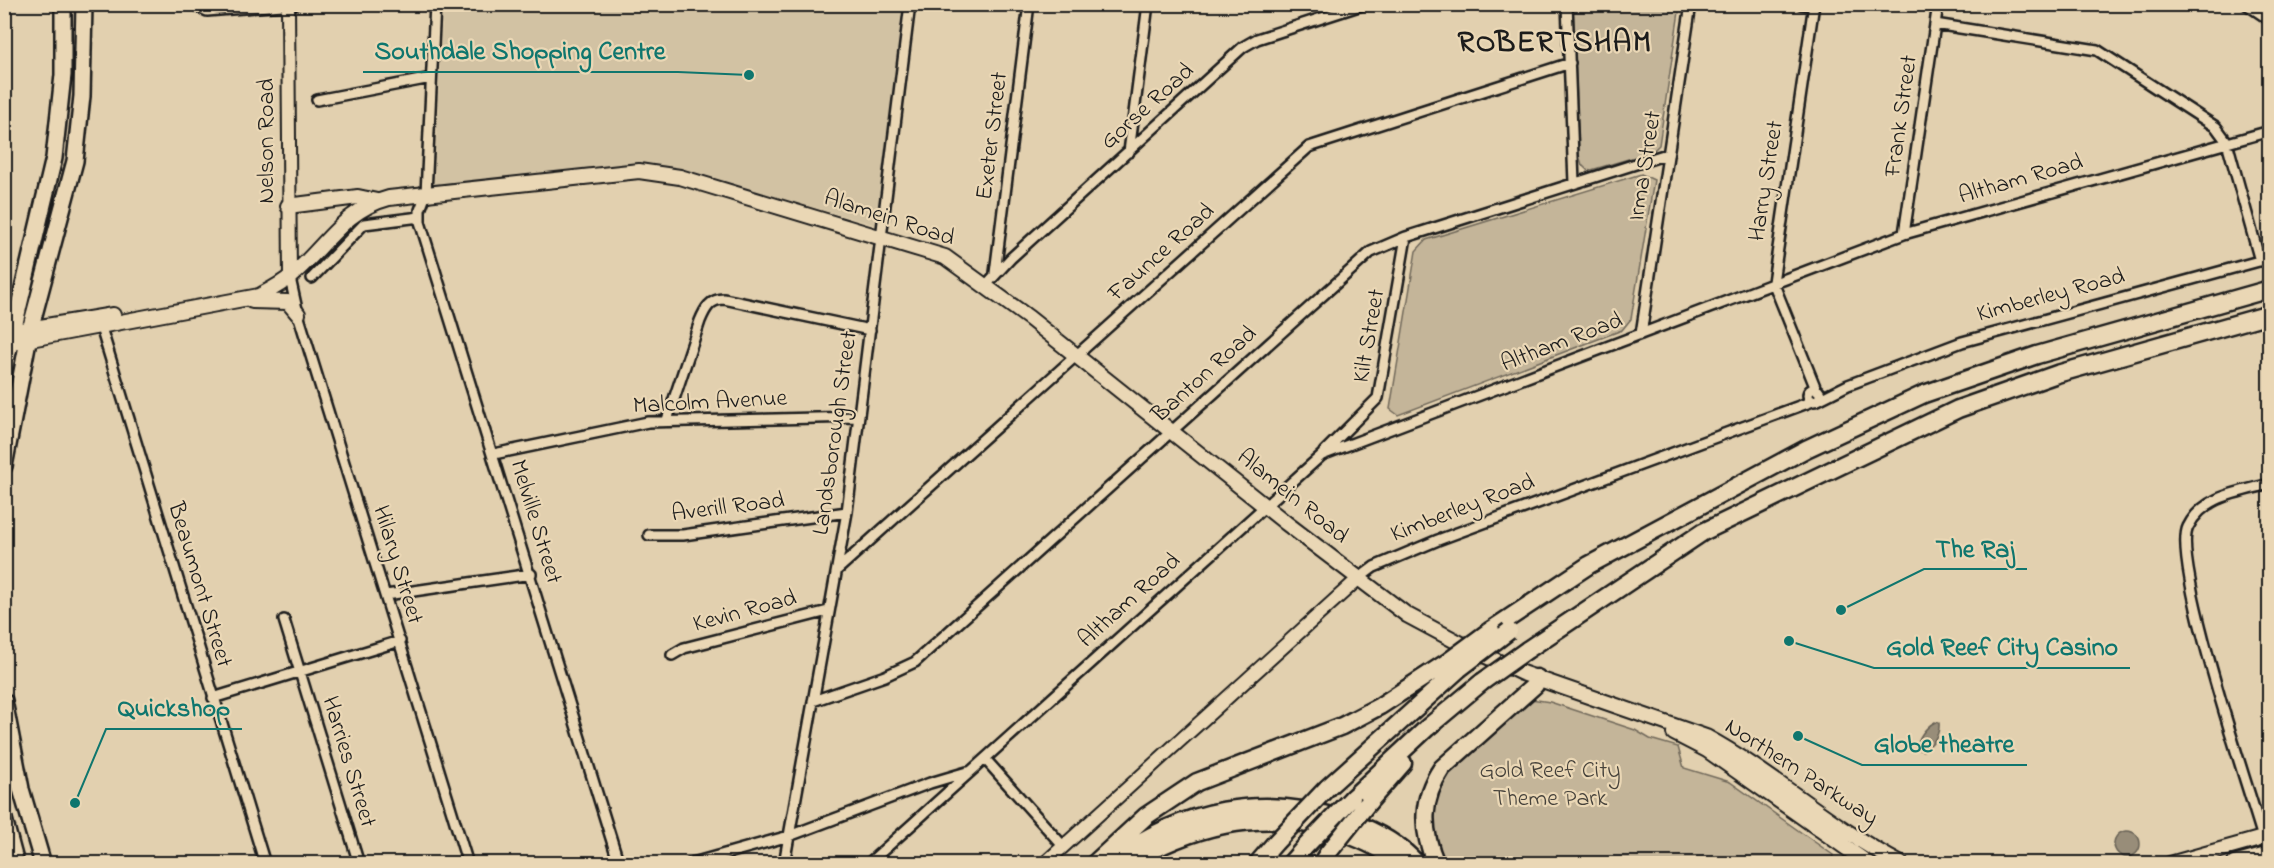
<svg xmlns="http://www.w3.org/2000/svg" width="2274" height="868" viewBox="0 0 2274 868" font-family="'Indie Flower',sans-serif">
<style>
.built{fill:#d2c2a3}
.green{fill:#c4b599;stroke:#70685a;stroke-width:1.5}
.water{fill:#988d79;stroke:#666054;stroke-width:1.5}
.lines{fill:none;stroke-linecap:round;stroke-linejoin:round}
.minor-casing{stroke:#1c1c1c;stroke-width:14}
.tertiary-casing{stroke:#1c1c1c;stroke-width:16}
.secondary-casing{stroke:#1c1c1c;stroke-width:18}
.primary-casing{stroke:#1c1c1c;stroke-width:20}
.motorway-casing{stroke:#1c1c1c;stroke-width:21}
.minor{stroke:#ead7b5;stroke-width:9}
.tertiary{stroke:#ead7b5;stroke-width:12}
.secondary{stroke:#ead7b5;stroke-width:14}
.primary{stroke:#ead7b5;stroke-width:15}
.motorway{stroke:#ead7b5;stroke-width:16}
.motorway-bridge-casing{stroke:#1c1c1c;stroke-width:21;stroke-linecap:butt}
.motorway-bridge{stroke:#ead7b5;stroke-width:16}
.labels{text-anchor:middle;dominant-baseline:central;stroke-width:4.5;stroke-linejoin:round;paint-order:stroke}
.street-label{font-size:24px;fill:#1c1c1c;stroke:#ead7b5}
.park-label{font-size:24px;fill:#46423b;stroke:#ead7b5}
.district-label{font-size:30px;font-weight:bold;letter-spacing:1.5px;fill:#1c1c1c;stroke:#ead7b5}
.leader{fill:none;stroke:#0f766e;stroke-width:2}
.callout-dot{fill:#0f766e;stroke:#ead7b5;stroke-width:2}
.callout-label{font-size:26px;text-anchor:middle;font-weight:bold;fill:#0f766e;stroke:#ead7b5;stroke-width:4.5;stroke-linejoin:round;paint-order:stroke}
</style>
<rect width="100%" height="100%" fill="#e2d0af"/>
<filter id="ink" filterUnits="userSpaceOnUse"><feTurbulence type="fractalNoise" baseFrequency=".0167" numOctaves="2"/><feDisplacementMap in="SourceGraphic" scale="12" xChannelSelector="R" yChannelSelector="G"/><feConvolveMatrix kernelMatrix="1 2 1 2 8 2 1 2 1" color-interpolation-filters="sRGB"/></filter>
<g filter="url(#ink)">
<path class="built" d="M443,5H903L876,225L653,163L434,185Z"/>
<path class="green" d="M1573,5H1680L1659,145L1652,152L1588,171L1582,165L1579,155Z
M1641,174L1654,180L1631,319L1622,330L1398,415L1390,409L1416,251L1426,240Z
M1531,699L1550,702L1635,730L1650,739L1678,747L1684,768L1730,782L1833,855L1831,864H1445C1404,786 1480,743 1531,699Z"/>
<path class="water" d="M1939,723C1940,735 1933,744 1923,751L1917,749C1917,738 1926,727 1935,722Z
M2114 844a13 13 0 1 1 26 0a13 13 0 1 1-26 0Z"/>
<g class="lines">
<g class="minor-casing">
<path id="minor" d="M193,4L207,11L296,4
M435,4L426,194L420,210V222L619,864
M1567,4L1574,183
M1801,4L1814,6
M1814,4L1773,282L1816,389
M2246,4L2270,20
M1935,24L2097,50L2216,127L2227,142L2260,261
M317,100L431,78
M1129,152L1148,4
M1904,234L1938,4
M995,273L1029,4
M290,278L298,314L468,864
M312,278L364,224L420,217
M986,285L1011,258L1243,47L1257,39L1365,4
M99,321L265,864
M1641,334L1691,4
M1808 395a6 6 0 1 1 12 0a6 6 0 1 1-12 0Z
M1818,400L1848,385L1962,342L2270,258
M667,420L700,321C705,309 710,299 724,299L870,330
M1324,452L1378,398L1406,237
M494,454L648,422L858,417
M649,535H683L847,512
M837,570L1309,147L1570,63
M1358,579L1374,567L1438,540L1813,401
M386,595L531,574
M284,620L359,864
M672,655L684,648L828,611
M213,698L400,641
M813,701L885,676L915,662L1371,252L1406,237L1667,154
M986,760L1063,846
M2263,838C2249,789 2171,561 2188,527C2203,496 2239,492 2270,484
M689,864L789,836L930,783L967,772
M784,864L847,512L910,4
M868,864L1322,455L1904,234L2270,131"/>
</g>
<g class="tertiary-casing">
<path id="tertiary" d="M288,4L290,278
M1044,864L1358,579"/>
</g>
<g class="secondary-casing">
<path id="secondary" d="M288,206L358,197L377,201
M252,301L288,302L298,314
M4,333L113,315
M4,344L259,296C270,290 282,284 291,276C325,248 343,210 389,198L639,171L680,177L945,257L1029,318L1286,523L1407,615L1465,646L1522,673L1706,737C1774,774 1832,828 1901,864
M1674,733L1707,750L1869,864
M2170,864L2270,836
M2234,864L2270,854"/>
</g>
<g class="primary-casing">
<path id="primary" d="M4,369L54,158L63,75V4
M4,466L30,330L75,161L82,96L84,4
M4,701L21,789L43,864
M4,819L16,864"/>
</g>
<g class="motorway-casing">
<path id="motorway" d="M1491,630L1589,565L1806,449L1924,394L2037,355L2270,289
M1527,650L1703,532L1958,409L2057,374L2270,314
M1327,788L1459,669
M1352,798L1427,728L1482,682
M1368,803L1403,763
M1110,861C1184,809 1261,792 1348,821C1373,830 1399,843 1417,864
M1094,864L1146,816L1197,782L1342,726L1380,706L1449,661
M1127,864C1191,826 1258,809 1330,829C1355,836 1380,847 1400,864
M1257,864L1275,843
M1290,864L1304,848
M1321,864L1328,853
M1436,864C1421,829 1421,799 1442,768L1535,685L1537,678"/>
</g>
<use href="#minor" class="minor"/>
<use href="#tertiary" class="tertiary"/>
<use href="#secondary" class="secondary"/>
<use href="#primary" class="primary"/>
<use href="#motorway" class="motorway"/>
<g class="motorway-bridge-casing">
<path id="motorway-bridge" d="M1449,661L1491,630
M1459,669L1509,631
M1482,682L1527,650
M1275,843L1327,788
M1304,848L1352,798
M1328,853L1368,803"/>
</g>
<use href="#motorway-bridge" class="motorway-bridge"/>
</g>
</g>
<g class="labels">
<g class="street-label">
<text transform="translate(1148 107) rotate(-42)">Gorse Road</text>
<text transform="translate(1902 116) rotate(-82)">Frank Street</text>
<text transform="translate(993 136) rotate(-83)">Exeter Street</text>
<text transform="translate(267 141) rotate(-90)">Nelson Road</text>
<text transform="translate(1646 166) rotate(-81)">Irma Street</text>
<text transform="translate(2021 180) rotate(-16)">Altham Road</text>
<text transform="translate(1767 181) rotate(-81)">Harry Street</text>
<text transform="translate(889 219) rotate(18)">Alamein Road</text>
<text transform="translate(1162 253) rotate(-42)">Faunce Road</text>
<text transform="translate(2051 296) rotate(-15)">Kimberley Road</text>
<text transform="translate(1370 336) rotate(-80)">Kilt Street</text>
<text transform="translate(1562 343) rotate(-21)">Altham Road</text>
<text transform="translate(1205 375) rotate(-42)">Banton Road</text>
<text transform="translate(710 403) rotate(-3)">Malcolm Avenue</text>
<text transform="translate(836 433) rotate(-82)">Landsborough Street</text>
<text transform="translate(1292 497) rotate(39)">Alamein Road</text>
<text transform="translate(728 508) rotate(-7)">Averill Road</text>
<text transform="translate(1463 509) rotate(-21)">Kimberley Road</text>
<text transform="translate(535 522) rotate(73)">Melville Street</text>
<text transform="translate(397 565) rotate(73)">Hilary Street</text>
<text transform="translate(199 585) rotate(73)">Beaumont Street</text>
<text transform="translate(1130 601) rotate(-42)">Altham Road</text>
<text transform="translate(745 612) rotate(-15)">Kevin Road</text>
<text transform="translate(348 762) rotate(73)">Harries Street</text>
<text transform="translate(1801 773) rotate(33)">Northern Parkway</text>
</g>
<g class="park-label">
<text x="1550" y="771">Gold Reef City<tspan x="1550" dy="28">Theme Park</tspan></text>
</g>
<g class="district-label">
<text x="1555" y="44">ROBERTSHAM</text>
</g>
</g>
<path class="leader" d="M749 75L678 72H363M1841 610L1924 569H2027M1789 641L1874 668H2130M75 803L106 729H242M1798 736L1862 765H2027"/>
<g class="callout-dot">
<circle cx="749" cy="75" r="6"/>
<circle cx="1841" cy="610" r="6"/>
<circle cx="1789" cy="641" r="6"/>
<circle cx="75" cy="803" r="6"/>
<circle cx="1798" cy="736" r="6"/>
</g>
<g class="callout-label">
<text x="520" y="59">Southdale Shopping Centre</text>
<text x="1975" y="557">The Raj</text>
<text x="2002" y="655">Gold Reef City Casino</text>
<text x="174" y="716">Quickshop</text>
<text x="1944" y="752">Globe theatre</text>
</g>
<rect width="2274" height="868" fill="none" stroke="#ead7b5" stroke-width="24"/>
<rect x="12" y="12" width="2250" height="844" fill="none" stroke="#1c1c1c" stroke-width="2" filter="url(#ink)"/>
</svg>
